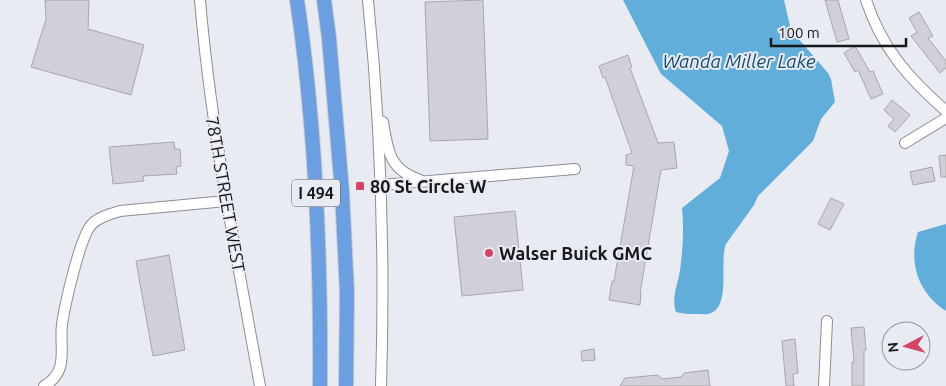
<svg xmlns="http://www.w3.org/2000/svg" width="946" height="386" viewBox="0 0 946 386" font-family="Ubuntu,sans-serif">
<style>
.water{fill:#61aedb}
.building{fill:#d1d0d8;stroke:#a7a6ad}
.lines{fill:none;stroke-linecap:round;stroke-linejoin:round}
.minor-casing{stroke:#8c8d94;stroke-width:12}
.highway-casing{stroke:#c7c8c8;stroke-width:16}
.minor{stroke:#fff;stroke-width:10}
.highway{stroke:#6c9fe2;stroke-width:14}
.poi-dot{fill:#d44463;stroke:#e9ebf3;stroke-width:2}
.labels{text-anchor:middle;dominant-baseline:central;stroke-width:4;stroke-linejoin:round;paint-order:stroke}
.shield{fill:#e9ebf3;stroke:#56575c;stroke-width:1}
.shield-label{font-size:16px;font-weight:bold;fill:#17181b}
.poi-label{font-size:18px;font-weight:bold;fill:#17181b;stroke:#e9ebf3;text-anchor:start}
.street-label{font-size:18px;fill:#17181b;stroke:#e9ebf3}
.water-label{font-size:19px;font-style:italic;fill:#114e6d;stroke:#e9ebf3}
</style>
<rect width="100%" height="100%" fill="#e9ebf3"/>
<path class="water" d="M623,0H784L791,30L828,73L831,79L835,102L821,119L813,141L758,196L754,205L726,244C719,262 731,305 711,313C708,315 702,314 699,314C691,314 684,314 676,312C671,298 678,284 680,270C683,250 684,228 682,208L720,178L729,151L722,126L661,74Z
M946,224V311C918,293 908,262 918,232Z"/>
<path class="building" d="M45,0H89L88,29L144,45L131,95L31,67L46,19Z
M483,0L488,139L430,141L425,2Z
M825,0H838L849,39L837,42Z
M919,12L933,36L928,38L946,61V68L940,73L911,36L917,32L909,18Z
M855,46L870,72L873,71L883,94L871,99L858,70L855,72L844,53Z
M628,55L632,67L630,68L658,143L674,142L677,168L661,170L640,293H641L640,305L609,300L612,281H614L634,166L626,165V155L632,153L605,77L603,78L599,66Z
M892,100L910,115L895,132L888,126L894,119L884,110Z
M174,142L175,149H180L181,166L176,167L177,174L143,176L144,181L113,184L109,147Z
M946,155V177H941L939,156Z
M932,167L935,181L913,185L910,172Z
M831,198L844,204L830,230L818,224Z
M515,211L523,290L462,296L454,217Z
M169,255L185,350L153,356L136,261Z
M864,327L866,350H864V386H852V362H854L851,328Z
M795,339L798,373L793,374L794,386H786L782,341Z
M594,349L595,360L582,361L581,351Z
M708,370L710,386H620L625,378L658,375L662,379L681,377L684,373Z"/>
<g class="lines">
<g class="minor-casing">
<path id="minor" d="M200,0C211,130 237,258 260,386
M368,0C381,128 385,257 381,386
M866,0C881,47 909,79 946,111
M383,122C388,152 389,169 420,180
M905,143L946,118
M381,185L575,169
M44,386C70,371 59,348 62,324C65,305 80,236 92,224C99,217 110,214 120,211L226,201
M824,386L827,321"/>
</g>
<g class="highway-casing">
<path id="highway" d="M297,0C316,128 321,257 320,386
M324,0L329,38L342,191L347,293L346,386"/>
</g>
<use href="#minor" class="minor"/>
<use href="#highway" class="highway"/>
</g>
<g class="poi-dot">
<rect x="355" y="181" width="10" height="10" rx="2.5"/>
<circle cx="489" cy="253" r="5"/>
</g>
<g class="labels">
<rect class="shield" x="292" y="179.5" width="48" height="27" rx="4"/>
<g class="shield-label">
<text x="316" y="193">I 494</text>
</g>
<g class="poi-label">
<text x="370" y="186">80 St Circle W</text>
<text x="499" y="253">Walser Buick GMC</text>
</g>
<g class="street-label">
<text transform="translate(226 194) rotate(80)">78TH STREET WEST</text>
</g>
<g class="water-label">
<text x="739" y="61">Wanda Miller Lake</text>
</g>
</g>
<g transform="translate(906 346) rotate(264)"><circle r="24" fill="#e9ebf3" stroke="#95979d"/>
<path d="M0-4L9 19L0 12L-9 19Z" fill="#d44463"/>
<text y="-8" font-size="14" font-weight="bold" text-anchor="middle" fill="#17181b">N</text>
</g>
<path d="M771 38v8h135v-8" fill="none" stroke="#17181b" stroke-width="2.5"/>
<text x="778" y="38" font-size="15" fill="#17181b" stroke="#e9ebf3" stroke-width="4" paint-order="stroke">100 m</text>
</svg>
